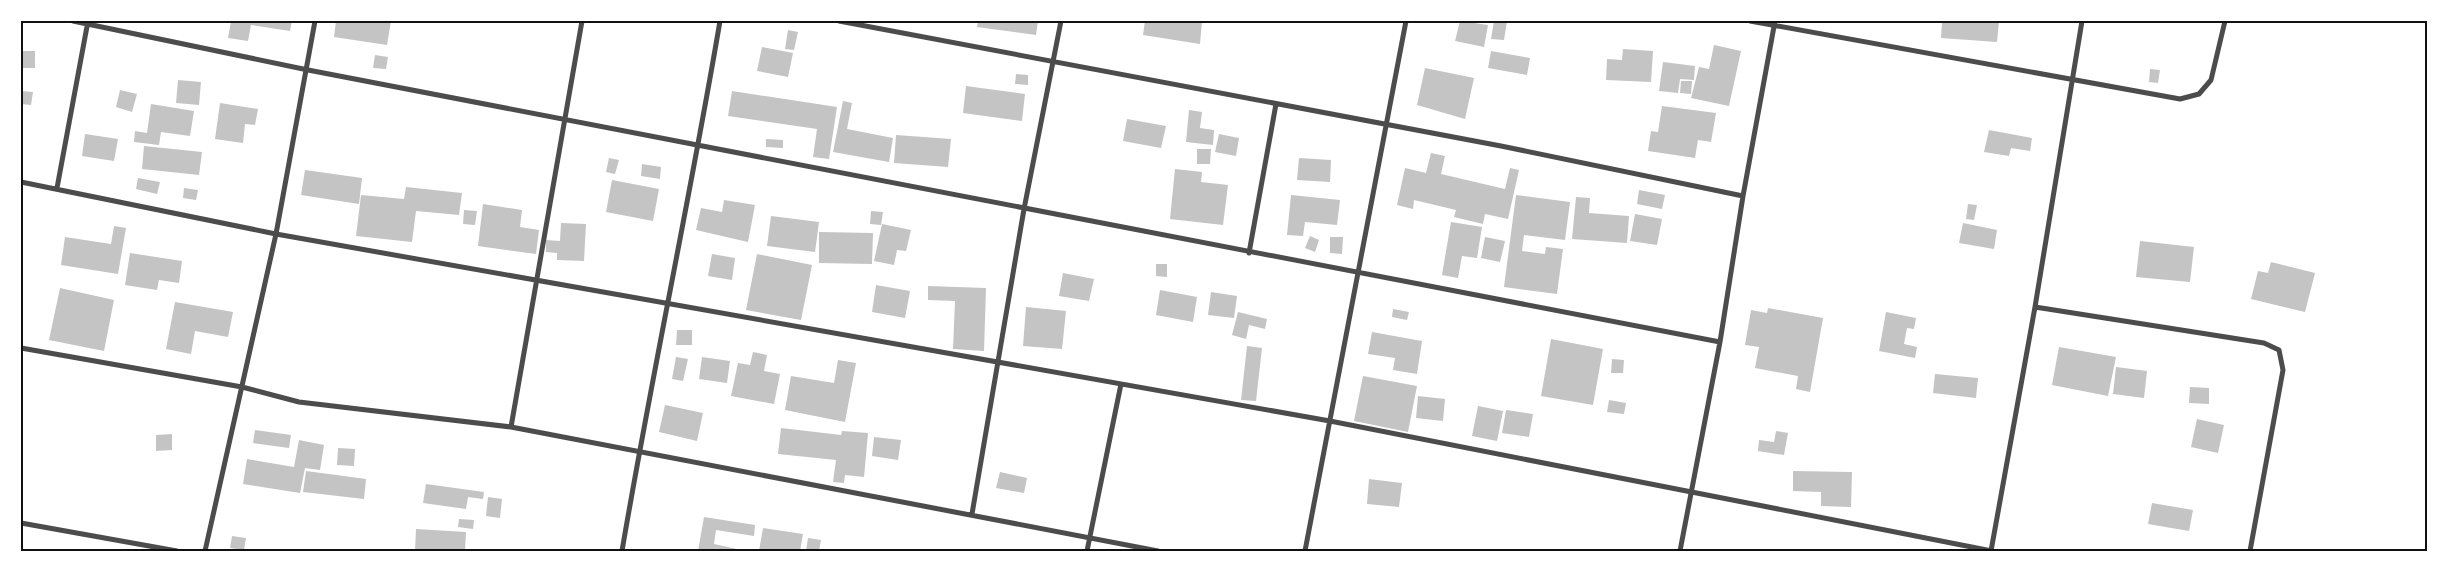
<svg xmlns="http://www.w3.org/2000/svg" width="2448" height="572" viewBox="0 0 2448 572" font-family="Figtree,sans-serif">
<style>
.building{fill:#c4c4c4}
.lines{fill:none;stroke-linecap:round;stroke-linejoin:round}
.minor{stroke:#4c4c4c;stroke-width:5}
.neatline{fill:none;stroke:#111;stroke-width:2}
</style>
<rect width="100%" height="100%" fill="#fff"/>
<path class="building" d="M231,21H292L290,31L251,25L248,41L228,38Z
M336,21H391L387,45L334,37Z
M978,21H1038L1036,35L977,27Z
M1145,21H1202L1200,44L1143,35Z
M1460,21L1488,25L1484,47L1455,41Z
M1494,21H1507L1504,40L1491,39Z
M1942,21H1999L1997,42L1941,38Z
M788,30L798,32L794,50L785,49Z
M1714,45L1741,51L1729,106L1691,98L1699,67L1709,69Z
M762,47L793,53L788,77L757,71Z
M1623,49L1653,51L1651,82L1606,80L1607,59L1622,60Z
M22,51H35V68H22Z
M1491,51L1530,58L1527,75L1488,68Z
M375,55L388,57L386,69L373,68Z
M1663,62L1695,66L1694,80L1680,79L1678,93L1659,91Z
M1425,68L1474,78L1465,119L1417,105Z
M2150,69L2160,70L2158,83L2149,82Z
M1016,74L1028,75V85L1015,84Z
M178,80L201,82L199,105L176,103Z
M1681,81H1692L1691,94L1680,93Z
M966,86L1025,94L1022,121L963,113Z
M120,90L137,94L132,112L116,107Z
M21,91L33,92L31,105L21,104Z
M732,91L837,107L829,159L813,157L817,129L728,116Z
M843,101L852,103L847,129L893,138L889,162L833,152Z
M220,103L258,109L255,125L245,124L243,143L215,139Z
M151,104L194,111L190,136L161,132L159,145L134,142L135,131L147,133Z
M1662,106L1716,113L1711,142L1698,140L1695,158L1648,151L1651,131L1658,132Z
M1189,110L1202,112L1200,128L1214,130L1213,145L1186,142Z
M1127,119L1166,126L1161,148L1123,141Z
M1989,130L2032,138L2030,151L2011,148L2009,156L1984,152Z
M85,134L118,139L114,161L82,156Z
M1219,134L1239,138L1236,156L1215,152Z
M896,135L951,139L948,167L894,163Z
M766,139L783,140V148L766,147Z
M144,146L202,152L199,175L142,169Z
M1197,149H1211L1210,164H1197Z
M1431,153L1445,156L1441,174L1505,189L1510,168L1519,170L1508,219L1485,214L1483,224L1454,217L1456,210L1414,200L1413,209L1397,205L1405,168L1426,173Z
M609,158L619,160L615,174L606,172Z
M1299,158L1331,160L1330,182L1297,180Z
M642,164L661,167L660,179L641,176Z
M1175,169L1202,172L1201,182L1228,185L1223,225L1170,219Z
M305,170L362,178L359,204L301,195Z
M138,178L160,182L157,194L136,189Z
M612,180L659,189L653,221L606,212Z
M406,187L462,193L459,215L416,211L412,242L356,236L361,195L404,199Z
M184,188L198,190L196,200L183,198Z
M1639,190L1665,195L1662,209L1637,204Z
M1291,195L1340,200L1337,225L1305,222L1303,236L1287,235Z
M1516,195L1570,202L1565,240L1524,235L1522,251L1545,254L1546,247L1563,249L1557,294L1504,287Z
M1576,197L1590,198L1589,213L1629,216L1627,243L1572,239Z
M724,200L755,205L748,242L696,230L701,208L722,212Z
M483,204L522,210L520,227L539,230L536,254L478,246Z
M1968,204L1977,205L1974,220L1966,219Z
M464,210L477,211L475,225L463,224Z
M871,211L883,212L881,225L870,224Z
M1635,214L1662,219L1657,245L1630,241Z
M771,216L819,222L815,252L767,246Z
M1451,222L1482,227L1477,258L1462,256L1458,278L1442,275Z
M561,223L586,224L584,261L557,260V253L546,252V240L560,241Z
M1963,223L1997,230L1994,249L1959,243Z
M882,224L911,230L906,251L897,250L894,265L874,261Z
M114,226L126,228L118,274L61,265L65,237L111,244Z
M819,232L873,233L872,264L819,263Z
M1310,236L1319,240L1315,252L1305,248Z
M1330,237H1343L1342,254L1330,253Z
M1485,237L1505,241L1500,262L1481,258Z
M2140,241L2194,247L2190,282L2136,277Z
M130,253L182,261L179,283L159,280L157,290L125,285Z
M712,254L735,258L732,280L708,276Z
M757,254L812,265L801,320L746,310Z
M2271,262L2315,273L2305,312L2251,299L2258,271L2268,273Z
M1156,264H1167V277L1156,276Z
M1063,273L1094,279L1089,301L1059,296Z
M876,285L910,291L905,318L872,312Z
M928,286L986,288L984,351L953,349L955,301L928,300Z
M60,288L114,300L104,351L49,340Z
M1160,290L1197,297L1193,322L1156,315Z
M1211,292L1237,296L1234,318L1208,315Z
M175,302L233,312L228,337L195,331L191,354L166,349Z
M1026,307L1066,311L1062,349L1023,346Z
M1768,308L1823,318L1810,392L1796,389L1798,376L1755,368L1759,347L1745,345L1751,310L1767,313Z
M1393,309L1409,312L1407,320L1392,317Z
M1238,312L1267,319L1265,329L1249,325L1246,339L1232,335Z
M1886,312L1916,318L1914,329L1907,328L1904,344L1917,347L1915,358L1879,351Z
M677,330H692V345H676Z
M1372,332L1422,341L1417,374L1393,370L1395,358L1368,354Z
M1551,339L1603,349L1593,405L1541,396Z
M1247,346L1262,348L1256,401L1241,400Z
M2059,347L2116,357L2108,396L2052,385Z
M753,352L767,355L764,371L780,374L774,404L731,396L738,363L750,365Z
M676,357L688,359L683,381L672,379Z
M702,357L730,361L727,383L699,379Z
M1612,359L1624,360L1623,373H1611Z
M838,360L856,363L845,422L785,410L791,376L834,383Z
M2116,367L2147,371L2144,398L2113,394Z
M1935,374L1978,378L1976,398L1933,393Z
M1363,376L1417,386L1408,432L1354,421Z
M2190,387L2209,388V404L2189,403Z
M1418,396L1445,399L1443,421L1416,418Z
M1609,400L1626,403L1624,414L1607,412Z
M665,405L703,413L697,441L659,432Z
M1478,406L1503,411L1497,441L1472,436Z
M1506,410L1533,414L1529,437L1502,433Z
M2197,419L2224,425L2218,453L2191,447Z
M781,428L841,435L842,431L868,433L864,477L845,475L844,483L833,482L836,460L778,454Z
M255,430L291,435L289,448L253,443Z
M1776,431L1788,433L1784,455L1758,451L1759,440L1774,442Z
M172,434V450L156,451V435Z
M874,437L901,440L898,460L872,456Z
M299,440L324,445L320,470L305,468L300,493L243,484L247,459L294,467Z
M338,448L355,449L354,466L337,465Z
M306,471L366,479L364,499L303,492Z
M1793,471L1852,472L1851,507L1821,506V492L1793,491Z
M1000,472L1027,478L1024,493L996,488Z
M1369,479L1402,483L1399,507L1367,504Z
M426,484L484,492L483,499L468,497L466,509L423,503Z
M488,497L502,499L500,518L486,516Z
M2152,503L2193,510L2189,531L2148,524Z
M704,517L755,525L754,536L716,530L714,544L746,551H698Z
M459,519L474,520L473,529L458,527Z
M763,528L803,534L800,551H759Z
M416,529L466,532L465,551H415Z
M232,536L246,538L244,550L230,548Z
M808,538L821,540L819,551H806Z"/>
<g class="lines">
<path class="minor" d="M73,21L308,70L1720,342
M839,21L1501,146L1743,196
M1750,21L2180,99L2199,94L2211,80L2225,21
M21,182L276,234L1330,421L1992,551
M57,188L88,21
M1249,253L1276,104
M2035,307L2264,343L2279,350L2283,370L2250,551
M21,348L242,387L299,402L511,427L1158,551
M511,427L582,21
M972,514L1024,209L1061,21
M21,523L177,551
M205,551L276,234L315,21
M622,551C652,374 690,198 720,21
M1087,551L1121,384
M1305,551L1406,21
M1680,551L1720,342L1743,196L1775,21
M1991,551L2035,307L2082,21"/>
</g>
<rect width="2448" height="572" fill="none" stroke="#ffffff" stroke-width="45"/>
<rect x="22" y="22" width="2404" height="528" class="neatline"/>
</svg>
